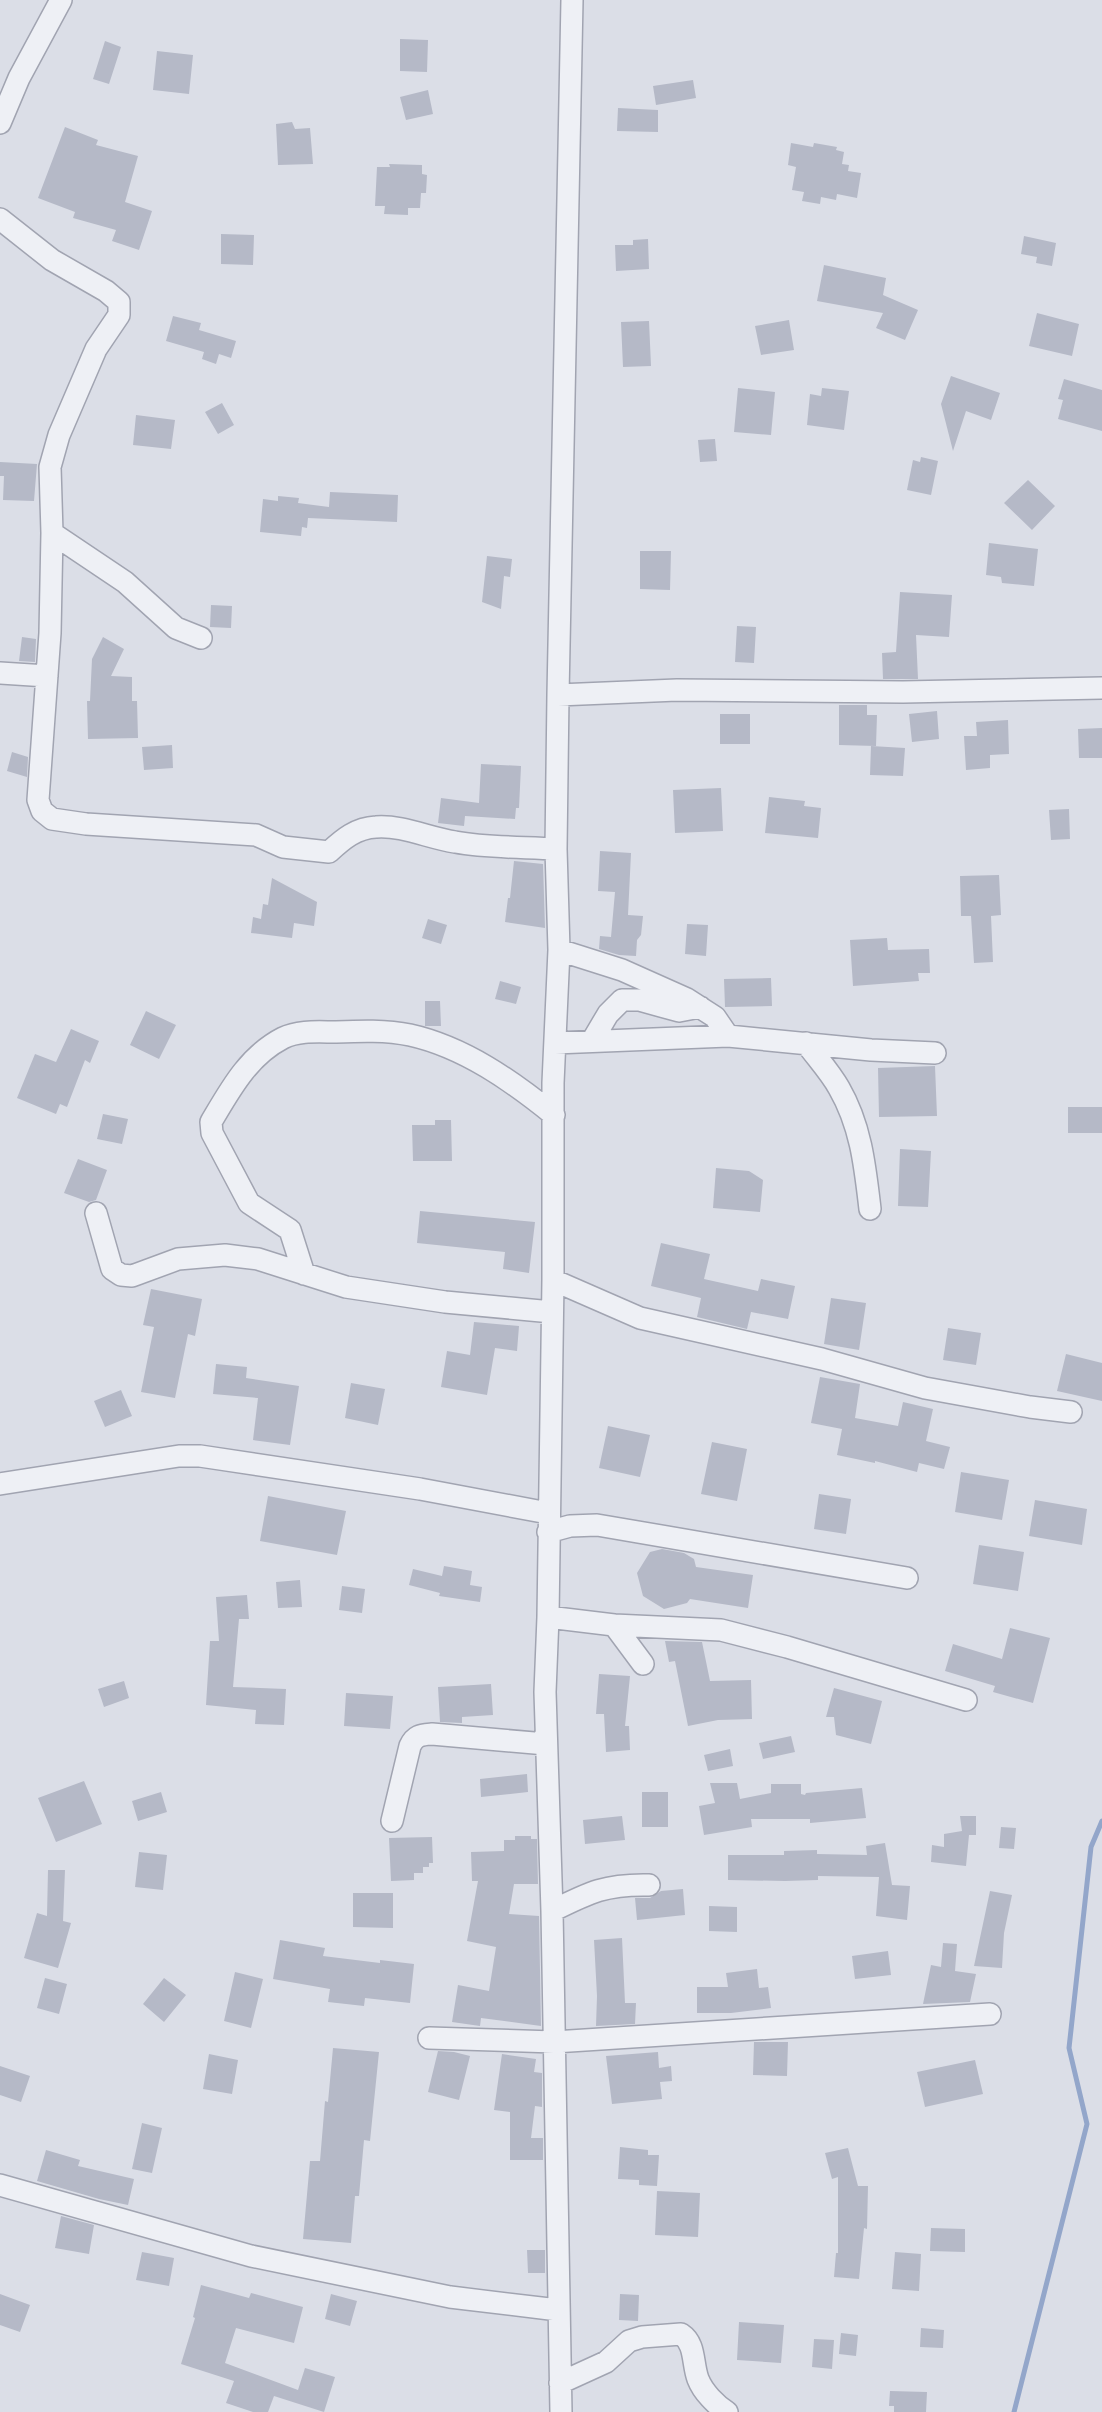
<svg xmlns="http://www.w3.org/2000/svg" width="1102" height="2412" viewBox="0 0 1102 2412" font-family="'Public Sans',sans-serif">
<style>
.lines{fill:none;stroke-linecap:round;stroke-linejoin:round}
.stream{stroke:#93a6ca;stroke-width:5}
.building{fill:#b5b9c7}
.street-casing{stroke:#a1a4b1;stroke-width:24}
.street{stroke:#eef0f5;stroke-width:21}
</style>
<rect width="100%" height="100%" fill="#dbdee7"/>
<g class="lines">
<path class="stream" d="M1014,2412L1087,2124L1069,2048L1091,1847L1102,1821"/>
</g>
<path class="building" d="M400,39L428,40L427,72L400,71Z
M105,41L121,47L109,84L93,79Z
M157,51L193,55L189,94L153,90Z
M693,80L696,98L656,105L653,86Z
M428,90L433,114L406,120L400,97Z
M618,108L658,110V132L617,131Z
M292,122L295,129L310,128L313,164L278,165L276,124Z
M65,127L98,140L96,145L138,156L125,202L152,211L139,250L112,241L116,230L73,218L75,212L38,198Z
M791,143L813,147L814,143L837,147L836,150L844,152L842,164L849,165L848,171L861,173L857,198L837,194L836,200L821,197L820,204L802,201L804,192L792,190L796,167L788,165Z
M389,164L422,165V174L427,175L426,193H421L420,208H408V215L384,214L385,206H375L377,167H390Z
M221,234L254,235L253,265L221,264Z
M1024,236L1056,243L1052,266L1036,263L1037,257L1021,254Z
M648,239L649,269L616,271L615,245H633V240Z
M824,265L886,278L883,295L918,310L905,340L876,328L883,313L817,301Z
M1037,313L1079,324L1072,356L1029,346Z
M173,316L201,323L199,330L236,341L231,358L219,354L216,364L202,359L204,352L166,341Z
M789,320L794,350L761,355L755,326Z
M649,321L651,366L623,367L621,322Z
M951,376L1000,393L991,420L966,411L953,451L941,404Z
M1064,379L1102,390V431L1058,419L1063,400L1058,399Z
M738,388L775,392L771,435L734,432Z
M822,388L849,391L844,430L807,425L810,394L821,396Z
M222,403L234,425L218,434L205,412Z
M136,415L175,420L171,449L133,445Z
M715,439L717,461L700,462L698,440Z
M921,457L938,461L931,495L907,490L913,460L920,462Z
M0,462L37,464L34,501L3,500L4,476H0Z
M1028,480L1055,506L1032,530L1004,503Z
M330,492L398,495L397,522L308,518L307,528L302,527L301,536L260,532L263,499L278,501V496L299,498L298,503L329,507Z
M989,543L1038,549L1034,586L1002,583L1001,577L986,575Z
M640,551H671L670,590L640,589Z
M487,556L512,559L510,577L504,576L501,609L482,602Z
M900,592L952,595L949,637L916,635L918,679H883L882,653L896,652Z
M211,605L232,606L231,628L210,627Z
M737,626L756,627L754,663L735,662Z
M22,637L36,639L35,662L19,661Z
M103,637L124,649L111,676L132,677V701H137L138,738L88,739L87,701H90L92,659Z
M839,705H867V715H877L876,746L839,745Z
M937,711L939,739L912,742L909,714Z
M720,714H750V744H720Z
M1008,720L1009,754L990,755V768L966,770L964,736H977L976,722Z
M1102,728V758H1079L1078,729Z
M172,745L173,768L144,770L142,747Z
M871,746L905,748L903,776L870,775Z
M12,752L28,757L27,777L7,771Z
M481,764L521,766L519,808H516L515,819L465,816L464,826L438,823L441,798L479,803Z
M721,788L723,831L675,833L673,790Z
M769,797L805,801L804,806L821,808L818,838L765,833Z
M1069,809L1070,839L1051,840L1049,810Z
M600,851L631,853L628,915L643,916L641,935L637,940L636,956L619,955L599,949L600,936L611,937L615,892L598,891Z
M514,861L543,864L545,928L505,922L508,898H510Z
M999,875L1001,915L991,916L993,962L974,963L971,916H961L960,876Z
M272,878L317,902L314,926L294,923L292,938L251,933L253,917L261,919L263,904L268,905Z
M428,919L447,925L441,944L422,938Z
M687,924L708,925L706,956L685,954Z
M887,938L888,950L929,949L930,973H918L919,981L853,986L850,940Z
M771,978L772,1006L725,1007L724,979Z
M500,981L521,987L516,1004L495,999Z
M425,1001H440L441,1026H425Z
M146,1011L176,1025L159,1059L130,1045Z
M71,1029L99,1041L90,1063L85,1060L67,1107L60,1104L56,1114L17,1098L35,1054L56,1062Z
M935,1066L937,1116L879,1117L878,1068Z
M1068,1107H1102V1133H1068Z
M103,1114L128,1119L122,1144L97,1139Z
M435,1120H451L452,1161H413L412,1125H435Z
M900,1149L931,1151L928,1207L898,1206Z
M78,1159L107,1170L96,1200L89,1202L64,1193Z
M716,1168L749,1171L763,1180L760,1212L713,1208Z
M420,1211L535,1222L529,1273L503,1269L505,1252L417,1243Z
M661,1243L710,1254L704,1279L758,1291L761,1279L795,1286L788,1319L751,1312L747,1329L697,1317L701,1298L651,1286Z
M151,1289L202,1299L195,1336L188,1334L175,1398L141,1392L154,1327L143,1325Z
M831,1298L866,1303L859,1350L824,1344Z
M474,1322L519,1326L517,1351L495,1348L487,1395L441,1387L447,1351L470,1355Z
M948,1328L981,1333L976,1365L943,1360Z
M1066,1354L1102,1363V1401L1057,1391Z
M216,1364L247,1367L246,1378L299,1386L290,1445L253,1440L258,1398L213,1394Z
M820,1377L860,1384L855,1418L898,1426L903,1402L933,1409L926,1441L950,1447L944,1469L919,1463L917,1472L875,1461V1463L837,1455L842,1429L811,1423Z
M351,1383L385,1389L378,1425L345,1418Z
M121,1390L132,1416L105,1427L94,1401Z
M608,1426L650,1435L640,1477L599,1468Z
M712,1442L747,1449L737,1501L701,1494Z
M961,1472L1009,1480L1002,1520L955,1512Z
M819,1494L851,1499L846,1534L814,1529Z
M268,1496L346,1511L337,1555L260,1541Z
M1035,1500L1087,1509L1082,1545L1029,1536Z
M979,1545L1024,1552L1018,1591L973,1584Z
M662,1549L684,1553L694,1559L696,1567L753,1575L748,1608L690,1599L687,1603L664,1609L643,1596L637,1573L650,1552Z
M444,1566L472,1571L470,1585L482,1587L480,1602L439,1596L440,1593L409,1585L413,1569L442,1576Z
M300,1580L302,1607L278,1608L276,1582Z
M342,1586L365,1589L362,1613L339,1610Z
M247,1595L249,1619H239L233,1687L286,1689L284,1725L255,1724L256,1710L206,1705L210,1641H219L216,1597Z
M1010,1628L1050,1638L1033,1703L993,1692L995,1686L945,1671L953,1644L1002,1659Z
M665,1641L702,1642L710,1681L751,1680L752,1719L718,1720L688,1726L675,1661L669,1662Z
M599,1674L630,1676L625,1726H629L630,1750L606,1752L604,1714H596Z
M124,1681L129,1698L104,1707L98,1689Z
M491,1684L493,1715L462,1717V1723L440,1722L438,1687Z
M834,1688L882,1701L871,1744L836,1735L834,1717H826Z
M346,1693L393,1696L390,1729L344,1726Z
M791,1736L795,1752L763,1759L759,1743Z
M730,1749L733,1766L708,1771L704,1755Z
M527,1774L528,1792L481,1797L480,1779Z
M84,1781L102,1824L56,1842L38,1798Z
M710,1783H737L740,1799L771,1793V1784H801V1794L805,1795L806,1793L862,1788L866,1818L810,1823V1819H751L752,1827L704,1835L699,1806L715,1803Z
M161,1792L167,1812L138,1821L132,1801Z
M642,1792H668V1827H642Z
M622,1816L625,1840L585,1844L583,1820Z
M960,1816H976V1835H969L966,1866L931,1862L932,1845L944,1847V1834L962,1831Z
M1001,1827L1016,1828L1014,1849L999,1848Z
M515,1836H531V1839H537L538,1884H514L509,1914L539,1916L541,2026L481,2018L480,2026L452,2022L458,1985L489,1991L496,1947L467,1941L478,1881H472L471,1852L504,1851V1840H515Z
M432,1837L433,1863H429V1867H423V1873H414V1880L391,1881L389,1838Z
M885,1843L892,1885L910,1886L907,1920L876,1916L879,1877L818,1876V1880L785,1881L728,1880V1855H784V1851L817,1850V1854L867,1855L866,1846Z
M139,1852L167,1855L163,1890L135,1887Z
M48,1870H65L63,1921L71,1923L58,1968L24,1958L37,1913L47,1916Z
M683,1889L685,1915L637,1920L635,1898H650L661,1891Z
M990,1891L1012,1895L1004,1933L1002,1968L974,1966Z
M353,1893H393V1928L353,1927Z
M709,1906L737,1907V1932L709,1931Z
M622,1938L625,2003H636L635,2024L596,2026L597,1996L594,1940Z
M280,1940L325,1948L323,1956L380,1963V1960L414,1964L410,2003L365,1998L364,2006L328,2002L330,1989L273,1979Z
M943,1943L957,1944L955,1971L976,1974L970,2002L923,2004L931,1965L941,1967Z
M888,1951L891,1975L855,1979L852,1956Z
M757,1969L759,1988L768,1987L771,2008L731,2013H697V1987H728L726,1973Z
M235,1972L263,1979L251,2028L224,2021Z
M45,1978L67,1984L59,2014L37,2008Z
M164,1978L186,1995L164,2022L143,2004Z
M754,2042H788L787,2076L753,2075Z
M333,2048L379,2052L370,2141L364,2140L359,2196H355L351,2243L303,2239L310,2161H320L325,2101L328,2102Z
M438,2051L454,2052L470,2056L459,2100L428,2092Z
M658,2052L659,2068L671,2066L672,2081L660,2082L662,2099L612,2104L606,2056Z
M209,2054L238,2060L232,2094L203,2089Z
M502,2054L536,2059L534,2072L542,2073V2107L535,2106L531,2138H543V2160H510V2112L494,2110Z
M975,2060L983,2094L925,2107L917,2072Z
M0,2066L30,2076L21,2102L0,2095Z
M142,2123L162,2128L152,2173L132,2169Z
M620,2147L648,2150V2155H659L657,2186L639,2185V2180L618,2179Z
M848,2148L858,2186H868L867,2229L864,2228L859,2279L834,2277L836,2253H838V2177L832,2179L825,2153Z
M46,2150L80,2160L78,2166L134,2179L128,2205L99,2199L37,2181Z
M657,2191L700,2193L698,2237L655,2235Z
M61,2216L94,2225L89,2254L55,2248Z
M931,2228L965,2229V2252L930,2251Z
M527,2250H545V2273H528Z
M142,2252L174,2258L169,2286L136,2280Z
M895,2252L921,2254L919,2291L892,2289Z
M201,2285L249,2298L251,2293L303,2307L294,2343L236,2328L225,2363L298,2390L305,2368L335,2377L324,2412L274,2396L268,2412H253L226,2403L234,2381L181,2364L195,2318L193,2317Z
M0,2294L30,2305L20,2332L0,2325Z
M331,2294L357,2301L350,2326L325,2319Z
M620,2294L639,2295L638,2321L619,2320Z
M739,2322L784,2325L781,2363L737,2360Z
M921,2328L944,2330L943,2348L920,2347Z
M841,2333L858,2335L856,2356L839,2354Z
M814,2339L834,2340L832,2369L812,2367Z
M890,2391L927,2392L926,2412H894V2406H889Z"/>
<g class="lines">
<g class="street-casing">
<path id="street" d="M0,123L19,78L61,0
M0,219L52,260L106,291L119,302V315L96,349L59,435L50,467L52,533L50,633L38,800L42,811L52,819L86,824L256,835L283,847L329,852C343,839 356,828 376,827C402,825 429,838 455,842C488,848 523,847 556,849
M52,533L125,582L176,628L201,638
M0,673L47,676
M558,695L677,690L903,692L1102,688
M559,950L622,970L687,999L715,1017L728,1036
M592,1041L608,1014L622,1000H639L679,1011L700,1007
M555,1043L728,1036L871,1050L935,1053
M806,1043C817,1058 830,1072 839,1088C861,1126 865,1166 870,1209
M96,1213L112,1269L121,1275L132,1276L178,1259L225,1255L258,1259L346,1287L445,1302L552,1312
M304,1274L290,1230L249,1203L212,1133L211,1122C230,1090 248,1056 283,1038C299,1030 319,1032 336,1032C360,1031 386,1030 410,1035C464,1047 512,1081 554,1115
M553,1280L640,1318L822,1359L925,1388L1030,1407L1071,1412
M0,1484L179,1456H200L420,1489L548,1513
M548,1532L570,1526L597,1525L907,1578
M548,1617L614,1625L643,1664
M614,1625L721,1630L787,1647L966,1700
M392,1821L410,1746C415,1735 421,1735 432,1734L546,1744V1732
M552,1911C590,1892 606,1884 649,1885
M429,2038L554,2042L990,2014
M0,2185L251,2256L450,2297L558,2310
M560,2383L606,2362L629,2341L642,2337L681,2334C696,2344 692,2363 698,2379C703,2392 716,2405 727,2412
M561,2412L552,1911L545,1692L548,1617L553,1280V1083L559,950L556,849L558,695L572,0"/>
</g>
<use href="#street" class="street"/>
</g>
</svg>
